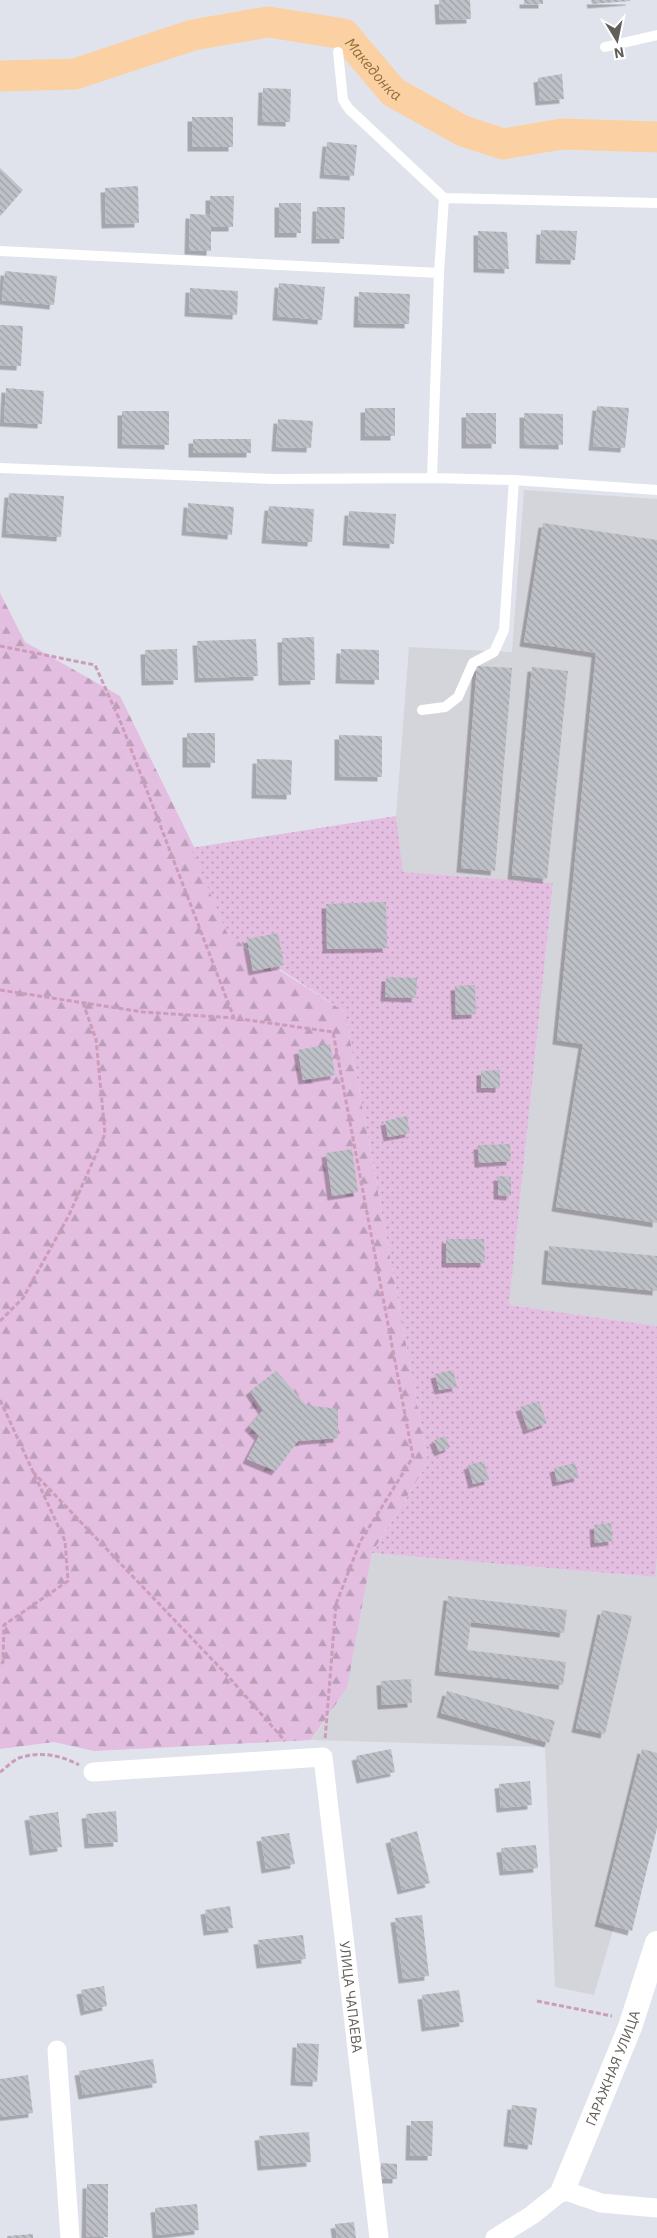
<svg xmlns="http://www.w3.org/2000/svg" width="657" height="2238" viewBox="0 0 657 2238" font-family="'IBM Plex Sans',sans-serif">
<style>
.industrial{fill:#d4d4db}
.forest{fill:url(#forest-firs)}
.park{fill:url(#park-dots)}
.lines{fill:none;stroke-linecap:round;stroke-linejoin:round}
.river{stroke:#fbd1a3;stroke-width:31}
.building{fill:url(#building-back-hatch);filter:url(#shadow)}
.path{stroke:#cb9dbb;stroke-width:3;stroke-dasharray:5 2.5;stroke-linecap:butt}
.service{stroke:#fff;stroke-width:10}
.minor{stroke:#fff;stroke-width:19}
.tertiary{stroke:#fff;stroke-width:24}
.labels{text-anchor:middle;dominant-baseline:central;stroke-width:5;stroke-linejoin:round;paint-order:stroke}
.street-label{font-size:14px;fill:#625f5a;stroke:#fff}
.water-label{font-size:15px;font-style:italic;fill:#926f3a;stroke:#fff}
</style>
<defs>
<pattern id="forest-firs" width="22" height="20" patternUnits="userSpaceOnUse" patternTransform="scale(1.25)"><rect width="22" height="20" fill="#e3bee0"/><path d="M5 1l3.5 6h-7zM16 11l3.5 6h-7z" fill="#bb9eb9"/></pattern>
<pattern id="park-dots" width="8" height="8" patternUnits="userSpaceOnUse" patternTransform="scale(1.25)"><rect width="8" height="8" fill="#e3bee0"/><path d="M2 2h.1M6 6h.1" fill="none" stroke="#bb9eb9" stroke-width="1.8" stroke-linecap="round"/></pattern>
<pattern id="building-back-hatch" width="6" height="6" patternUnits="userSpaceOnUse" patternTransform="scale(1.25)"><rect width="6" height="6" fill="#bec1c7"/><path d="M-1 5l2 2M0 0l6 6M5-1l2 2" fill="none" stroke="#9ea0a5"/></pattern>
<filter id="shadow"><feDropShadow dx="-4.5" dy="4.5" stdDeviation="0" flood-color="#0004"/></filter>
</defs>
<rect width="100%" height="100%" fill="#e1e3ec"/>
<path class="industrial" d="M524,490L657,499V1326L509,1305L553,883L403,872L396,816L409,647L512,652Z
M372,1553L654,1577L657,1555V1780L594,1995L555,1987L545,1747L312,1740L347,1688Z"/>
<path class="forest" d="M0,593L25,642L120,696L243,947L345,1012L428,1463L372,1553L347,1688L311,1740L94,1751L54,1742L0,1749Z"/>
<path class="park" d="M396,816L403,872L553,883L509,1305L657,1326V1555L655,1577L372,1553L428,1463L345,1012L228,935L191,848Z"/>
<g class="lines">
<path class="river" id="s1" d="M0,76L75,74L193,35L268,22L344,34L393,92L463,131L503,144L562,134L657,137"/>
</g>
<path class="building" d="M439,0H470L471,19L440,20Z
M524,0H543V4H524Z
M591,0H630V1L592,4Z
M562,74L564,99L540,101L538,78Z
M263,88L291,89L290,122L262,121Z
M192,117H233V147H192Z
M327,142L357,145L354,176L324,174Z
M0,168L23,190L2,214L0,213Z
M138,186L139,223L106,224L105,188Z
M210,196H234L233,227H211V251L189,250L190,214L210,215Z
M279,203H301V233H279Z
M317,207H345L344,239H316Z
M541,230L577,231L575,260L540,259Z
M478,231L507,232L509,269L478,268Z
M5,271L57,276L54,305L2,300Z
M279,283L325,287L322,320L277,316Z
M190,288L238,291L237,315L189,312Z
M359,292L410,294L409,324L358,323Z
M0,325L23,326L21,366L0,365Z
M6,388L44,391L42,424L4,422Z
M597,406L629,408L625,448L593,446Z
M365,408H395V436H365Z
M122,411H169V445L122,444Z
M466,413H496V444H466Z
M524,413L563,414V445L524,444Z
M278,419L313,421L311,448L276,447Z
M193,439H251V453H193Z
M9,493L64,496L61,537L6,533Z
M188,503L234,507L232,535L186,531Z
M269,506L314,509L312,542L266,539Z
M349,511L396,514L394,544L347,541Z
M543,523L657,540V1223L556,1207L583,1044L557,1040L596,653L524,642Z
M314,637L315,680L283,681L282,638Z
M256,639L258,676L199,678L197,641Z
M177,649L178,680L146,681L145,650Z
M341,649L379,650V680L340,679Z
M477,666L512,668L495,871L461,868Z
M532,667L568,671L547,879L512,875Z
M187,733H215V763H187Z
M339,735L382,736V777L339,776Z
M257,759L292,760L291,795L256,794Z
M386,902L387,948L327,949L326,904Z
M278,933L284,965L253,971L247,939Z
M386,977L417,978L416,998L385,997Z
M475,985L476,1014L456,1015L455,986Z
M330,1044L335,1075L303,1080L298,1050Z
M500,1070V1088H481V1071Z
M407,1116L410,1133L388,1137L385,1121Z
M510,1144L511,1161L479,1163L478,1145Z
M352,1149L358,1192L332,1196L326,1153Z
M498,1176L511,1177V1196L498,1195Z
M446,1239H484L485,1263H446Z
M549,1246L657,1256V1291L546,1280Z
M453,1370L457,1387L439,1390L435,1374Z
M276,1371L306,1405L338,1409V1438L298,1441L276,1471L247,1459L259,1436L249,1426L263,1410L250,1391Z
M539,1401L547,1423L528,1430L520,1407Z
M445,1436L450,1447L439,1452L434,1440Z
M484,1461L489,1480L473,1484L468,1465Z
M575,1463L579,1477L557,1482L554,1468Z
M611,1523L613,1541L595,1543L594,1525Z
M448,1596L567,1610L564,1633L471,1622L467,1650L566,1662L563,1685L439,1671Z
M602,1610L632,1616L605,1734L576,1728Z
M411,1679L412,1703L382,1705L381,1681Z
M447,1691L555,1721L549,1743L441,1713Z
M391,1749L395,1772L361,1779L356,1756Z
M642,1749L657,1753V1828L632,1931L599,1922Z
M530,1781L532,1805L501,1808L499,1784Z
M116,1811L118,1842L89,1844L86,1814Z
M58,1812L62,1847L34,1851L29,1816Z
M417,1831L430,1883L402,1890L390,1839Z
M289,1833L295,1864L266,1869L261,1837Z
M536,1845L538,1868L504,1871L501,1848Z
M230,1906L233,1928L208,1931L205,1910Z
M422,1915L429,1976L403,1979L395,1918Z
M303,1935L306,1959L261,1964L258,1940Z
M104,1986L107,2006L85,2011L81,1990Z
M459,1990L464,2022L426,2027L422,1995Z
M297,2043L319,2044L317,2082L295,2081Z
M153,2059L157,2083L83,2095L79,2071Z
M28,2075L33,2113L0,2117V2079Z
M512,2105L537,2108L532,2145L508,2142Z
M411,2121H433L432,2156H410Z
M309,2132L311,2162L262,2166L259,2136Z
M381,2163L397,2164V2179H381Z
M87,2184H108V2237H86Z
M197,2204L199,2230L157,2235L155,2208Z
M354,2222L356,2238H337L335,2224Z
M33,2234V2238H7V2236Z"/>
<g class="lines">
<path class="path" d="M0,646L95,665L121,723L234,1018L333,1032L413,1457L360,1542L336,1604L325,1740
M0,990L143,1012L234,1018
M0,1321L23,1298L69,1215L105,1134L96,1039L83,1003
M0,1400L65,1541L68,1581L4,1625L3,1662L0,1666
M33,1472L226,1674L285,1741
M0,1772C6,1768 12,1761 19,1758C39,1751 61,1755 79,1765
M537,2001L612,2016"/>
<path class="service" d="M605,47L657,35
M338,52L343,100L349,109L444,198L657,203
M0,251L439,273
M0,468L273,479L432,478L514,480L657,490
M432,478L439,273L444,198
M422,710L445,707L458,697L473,663L494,652L504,630L514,480"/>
<g class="minor">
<path id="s2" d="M93,1772L323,1757L379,2238"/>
<path d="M57,2050L70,2238"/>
<path d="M495,2238L532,2215L563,2190L601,2203L657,2208"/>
</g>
<path class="tertiary" id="s3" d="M563,2190L630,2027L657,1943"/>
</g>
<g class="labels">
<g class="street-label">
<text stroke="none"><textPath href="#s2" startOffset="472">УЛИЦА ЧАПАЕВА</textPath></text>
<text stroke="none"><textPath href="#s3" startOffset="132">ГАРАЖНАЯ УЛИЦА</textPath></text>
</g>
<g class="water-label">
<text stroke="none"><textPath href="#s1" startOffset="398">Македонка</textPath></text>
</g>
</g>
<g transform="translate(617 40) rotate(170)" stroke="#ffffff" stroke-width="4" paint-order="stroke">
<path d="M0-4L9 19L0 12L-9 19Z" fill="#625f5a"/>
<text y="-8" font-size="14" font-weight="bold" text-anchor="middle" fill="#625f5a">N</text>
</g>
</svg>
